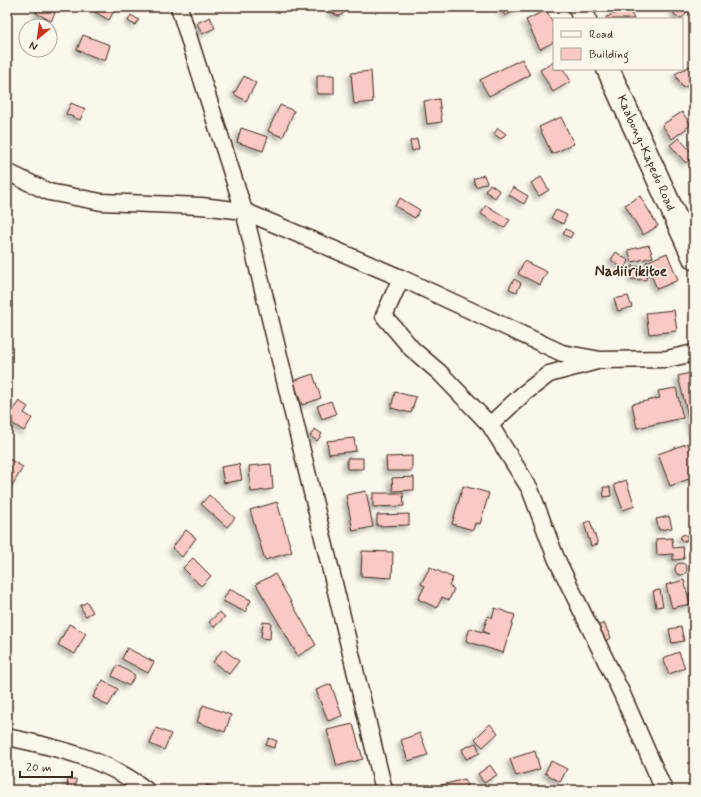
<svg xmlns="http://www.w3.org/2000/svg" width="701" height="797" viewBox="0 0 701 797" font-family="Mynerve,sans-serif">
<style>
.building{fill:#fac9c5;stroke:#3b2a1e;filter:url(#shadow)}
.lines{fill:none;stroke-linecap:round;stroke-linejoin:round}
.street-casing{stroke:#3b2a1e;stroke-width:19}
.secondary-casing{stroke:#3b2a1e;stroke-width:25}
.street{stroke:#fbf7ec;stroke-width:16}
.secondary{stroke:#fbf7ec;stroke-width:22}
.labels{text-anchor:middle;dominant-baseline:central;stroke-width:3;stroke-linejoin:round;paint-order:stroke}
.street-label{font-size:13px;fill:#3b2a1e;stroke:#fbf7ec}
.quarter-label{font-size:15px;font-weight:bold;fill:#3b2a1e;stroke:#fbf7ec}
</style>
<defs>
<filter id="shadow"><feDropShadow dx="-3.5" dy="3.5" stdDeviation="2" flood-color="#0004"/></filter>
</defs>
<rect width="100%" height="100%" fill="#fbf7ec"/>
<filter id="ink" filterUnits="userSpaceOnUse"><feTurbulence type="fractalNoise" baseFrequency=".025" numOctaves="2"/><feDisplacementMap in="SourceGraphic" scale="8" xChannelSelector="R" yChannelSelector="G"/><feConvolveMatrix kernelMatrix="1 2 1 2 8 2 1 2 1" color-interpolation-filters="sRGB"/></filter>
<g filter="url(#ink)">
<path class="building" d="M674 12a6 6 0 1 1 12 0a6 6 0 1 1-12 0Z
M39,7H48L47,8L55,13L51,21L36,13Z
M98,7H116L109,20L95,12Z
M330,7H345L346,8L342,15L338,16L331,12Z
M500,7H522L505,16Z
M629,8L634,19H607L606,17Z
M546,10L554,25V42L540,49L526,20Z
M131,15L139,20L135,25L128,21Z
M210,17L215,28L202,34L197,23Z
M83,35L110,45L105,61L77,50Z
M522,59L530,75L489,96L480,80Z
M554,62V69H563L571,81L553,92L540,70Z
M694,64V82L683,88L675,74Z
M371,71L373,102L354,104L351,73Z
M317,75H334V94H317Z
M244,76L256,83L246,101L234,94Z
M439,99L442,122L427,124L424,101Z
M71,103L85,109L80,120L66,114Z
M280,105L294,111L283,137L268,131Z
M682,112L691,125L672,139L662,125Z
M561,117L574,144L552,154L539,127Z
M241,128L268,137L263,151L237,142Z
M498,128L506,134L501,139L494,134Z
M679,138L694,155L686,163L670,145Z
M417,139L419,149L412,151L410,141Z
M484,175L487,183L476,187L473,179Z
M541,177L549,190L539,196L531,183Z
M490,184L500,191L495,198L485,191Z
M513,187L528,196L524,204L509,195Z
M640,196L658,226L643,235L625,205Z
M400,198L420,210L415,218L395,206Z
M486,205L510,220L504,228L481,214Z
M556,210L567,215L563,224L551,218Z
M566,229L573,233L570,238L563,234Z
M649,245L653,257L632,262L628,250Z
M616,252L629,261L624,269L611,260Z
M667,253L678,280L657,289L646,262Z
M524,261L547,272L540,285L518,274Z
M632,266L647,267L646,280L631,279Z
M514,279L521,283L517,292L509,289Z
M628,296L632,307L618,311L614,299Z
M674,310L677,331L649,334L646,313Z
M694,372V432H692L678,376Z
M313,374L321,398L302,405L293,381Z
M676,388L683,418L637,428L632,404L660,398L658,391Z
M395,392L416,397L411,413L391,408Z
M19,401L28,407L24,413L32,418L24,431L7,420Z
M331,401L336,414L322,419L317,406Z
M315,429L322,434L317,441L310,436Z
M354,438L356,451L329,454L327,441Z
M694,441V477L670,486L658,454Z
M412,456V471H387L386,457Z
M347,458H363V469H347Z
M9,459L23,467L10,489L7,487V462Z
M239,464L242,480L224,483L221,467Z
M271,464L273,489L251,492L249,466Z
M414,477V490L393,491L392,478Z
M626,480L635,506L623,510L614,485Z
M463,486L489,493L480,524L475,523L473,530L452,524Z
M603,487H610L611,496L604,497Z
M366,491L373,527L353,531L346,495Z
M373,493H403L404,506L373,507Z
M209,495L235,518L227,527L201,504Z
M277,502L292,552L265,560L250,510Z
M409,514V525L377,526V515Z
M669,516L672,528L659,530L656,519Z
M590,521L598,544L591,546L584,523Z
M186,530L196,538L182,557L172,548Z
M680.5 538a3.5 3.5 0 1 1 7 0a3.5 3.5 0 1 1-7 0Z
M672,538L673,548L683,547L684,559L673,560V554L657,555L656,539Z
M362,551L393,552L392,578L361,576Z
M193,558L211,576L201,586L183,568Z
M675 569a6 6 0 1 1 12 0a6 6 0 1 1-12 0Z
M430,567L453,578L449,586L454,589L449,600L442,597L437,608L418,599L425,586L421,584Z
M275,574L316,645L298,656L256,584Z
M684,580L690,604L672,608L666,585Z
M229,589L251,600L245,612L223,601Z
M660,590L663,606L656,607L653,591Z
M694,591V607H693L689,593Z
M87,602L93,612L86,616L80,606Z
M495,608L515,615L503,653L466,641L470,628L489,634L483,631L488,616L492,618Z
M220,612L225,617L214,627L209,622Z
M263,622L271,623L270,639L261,638Z
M604,623L611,638L603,642L596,627Z
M69,624L86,633L75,654L58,645Z
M681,627L684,641L672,643L669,629Z
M127,648L154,662L148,673L122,659Z
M223,649L239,661L229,674L213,662Z
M679,652L685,668L669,674L663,658Z
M117,665L135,675L129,686L112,676Z
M103,680L118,689L108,706L93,697Z
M331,684L342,716L328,721L316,690Z
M203,705L231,715L225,732L197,722Z
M353,724L363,759L337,766L327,730Z
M490,724L498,733L483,747L475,739Z
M156,728L171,734L164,750L150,744Z
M420,733L428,755L408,761L401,740Z
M269,738L277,741L274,748L266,745Z
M476,743L480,753L466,759L462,749Z
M535,751L540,769L516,776L510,759Z
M551,761L567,769L560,782L545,773Z
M490,765L497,775L484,783L478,774Z
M68,779H76V790H67Z
M465,779L468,790H432L431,788Z
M206,785L222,788L221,790H205Z"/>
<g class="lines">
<g class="street-casing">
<path id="street" d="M179,7L244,211L384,790
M7,172L49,192L101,202L201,206L244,211L401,278L562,353L601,360L667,359L694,353
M401,278L384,316L412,349L440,373L490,425L530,489L556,558L622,694L664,790
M490,425L522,395L549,374L597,361
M7,737C55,747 107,759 146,790"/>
</g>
<g class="secondary-casing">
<path id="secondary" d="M579,7L585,19
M608,69L694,258"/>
</g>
<use href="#street" class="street"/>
<use href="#secondary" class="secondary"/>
</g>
</g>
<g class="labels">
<g class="street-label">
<text transform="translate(646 153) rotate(66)">Kaabong-Kapedo Road</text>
</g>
<g class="quarter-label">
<text x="631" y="272">Nadiirikitoe</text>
</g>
</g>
<rect width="701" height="797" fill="none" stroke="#fbf7ec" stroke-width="24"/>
<rect x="12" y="12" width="677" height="773" fill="none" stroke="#3b2a1e" stroke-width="1.5" filter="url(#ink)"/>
<rect x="553" y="18" width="130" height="52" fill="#fbf7ec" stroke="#aea59a"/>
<rect x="561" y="31" width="20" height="6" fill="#fbf7ec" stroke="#aea59a"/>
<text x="589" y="38" font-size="12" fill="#3b2a1e">Road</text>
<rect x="561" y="48" width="20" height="12" fill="#fac9c5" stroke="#aea59a"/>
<text x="589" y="58" font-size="12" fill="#3b2a1e">Building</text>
<g transform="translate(38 38) rotate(209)"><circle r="19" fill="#fbf7ec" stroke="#aea59a"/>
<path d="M0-3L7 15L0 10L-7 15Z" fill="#c8321e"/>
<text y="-6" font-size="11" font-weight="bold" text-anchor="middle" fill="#3b2a1e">N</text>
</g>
<path d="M20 771v6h52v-6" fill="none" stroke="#3b2a1e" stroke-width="2"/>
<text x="26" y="771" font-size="12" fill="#3b2a1e" stroke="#fbf7ec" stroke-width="3" paint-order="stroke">20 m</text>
</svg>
